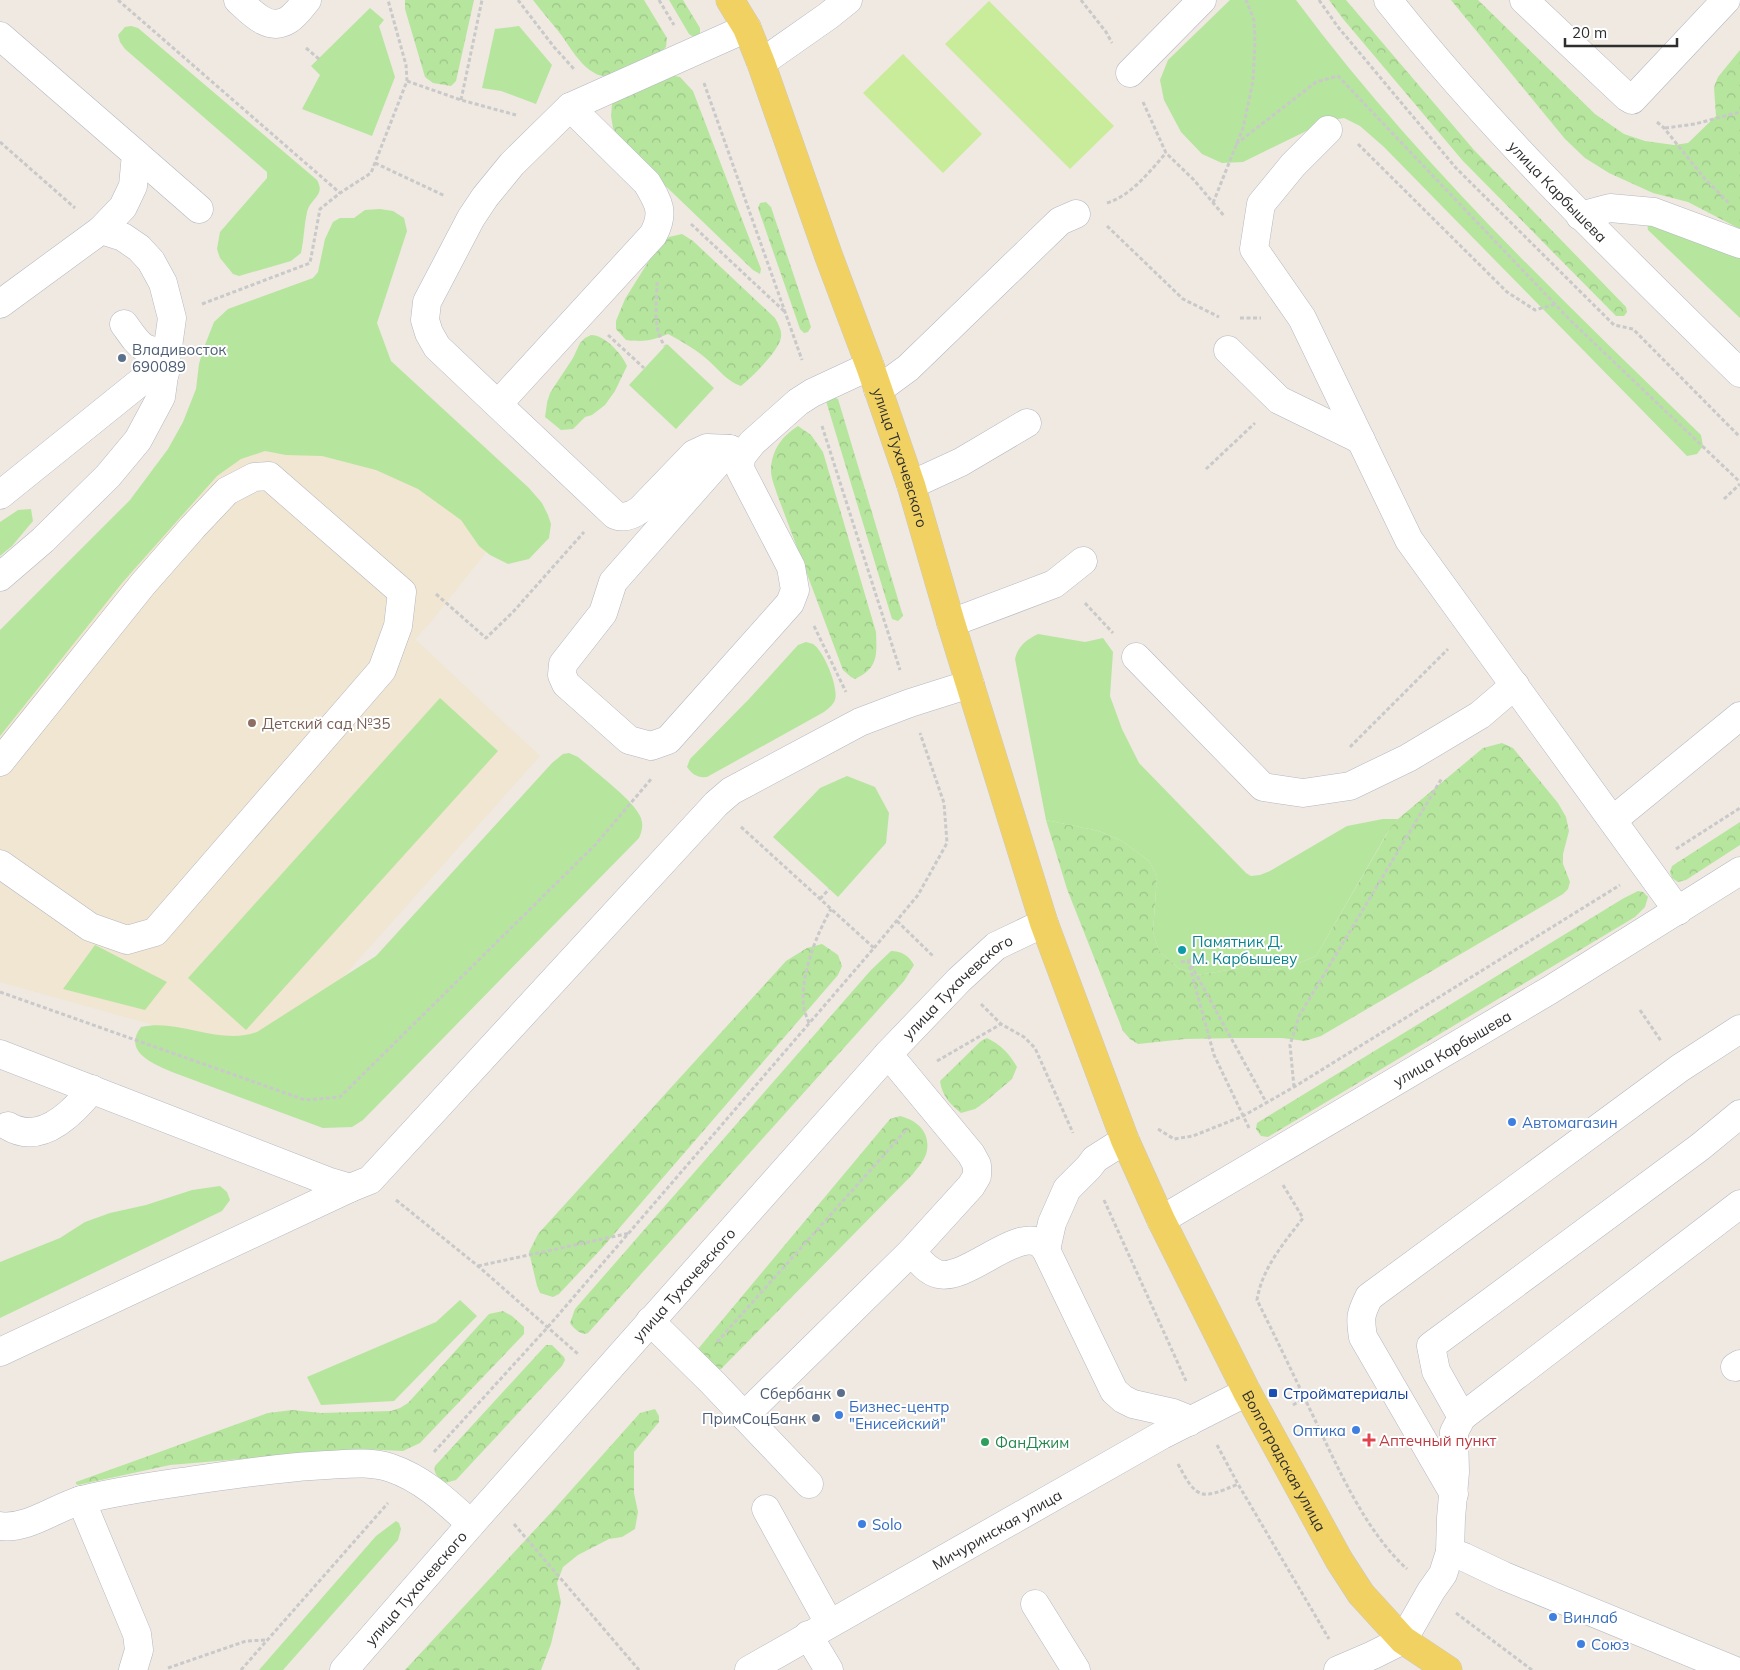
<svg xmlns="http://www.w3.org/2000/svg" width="1740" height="1670" viewBox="0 0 1740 1670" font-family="Mulish,sans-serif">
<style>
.education{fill:#f0e6d1}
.grass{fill:#b6e59e}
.forest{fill:url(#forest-crowns)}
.pitch{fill:#c9ec9a}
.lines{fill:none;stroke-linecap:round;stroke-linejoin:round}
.minor-casing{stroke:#b4b7c1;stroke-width:29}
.major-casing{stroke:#c9c9c9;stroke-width:29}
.path{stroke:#c9c9c9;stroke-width:3;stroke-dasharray:4 2.5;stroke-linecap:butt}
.minor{stroke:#fff;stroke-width:28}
.major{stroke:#f2d163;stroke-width:28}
.service-dot{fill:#5c6f8a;stroke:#fff;stroke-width:2}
.education-dot{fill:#8d6e63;stroke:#fff;stroke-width:2}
.culture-dot{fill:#0f9aa8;stroke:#fff;stroke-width:2}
.shop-dot{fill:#3f7fe0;stroke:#fff;stroke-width:2}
.transit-dot{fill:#1a4fb4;stroke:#fff;stroke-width:2}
.health-dot{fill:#e0444e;stroke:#fff;stroke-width:2}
.leisure-dot{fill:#2e9e5b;stroke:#fff;stroke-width:2}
.labels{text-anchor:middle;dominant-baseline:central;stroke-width:4;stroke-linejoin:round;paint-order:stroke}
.street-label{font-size:15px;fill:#2e2e2e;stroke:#fff}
.service-label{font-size:15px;fill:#4e5e75;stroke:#fff;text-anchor:end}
.education-label{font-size:15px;fill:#785e54;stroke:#fff;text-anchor:start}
.culture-label{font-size:15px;fill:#0d838f;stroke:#fff;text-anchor:start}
.shop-label{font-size:15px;fill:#366cbe;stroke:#fff;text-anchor:start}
.transit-label{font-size:15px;fill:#164399;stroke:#fff;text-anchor:start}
.health-label{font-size:15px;fill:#be3a42;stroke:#fff;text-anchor:start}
.leisure-label{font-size:15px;fill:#27864d;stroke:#fff;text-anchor:start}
</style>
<defs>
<pattern id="forest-crowns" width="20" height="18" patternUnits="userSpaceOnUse" patternTransform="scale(1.25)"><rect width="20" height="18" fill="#b6e59e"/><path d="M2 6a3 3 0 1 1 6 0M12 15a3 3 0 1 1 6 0" fill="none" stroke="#9dc588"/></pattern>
</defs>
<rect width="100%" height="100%" fill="#efe9e1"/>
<path class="education" d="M280,338L507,526L430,623L415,639L540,756L271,1058L0,982V690Z"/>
<path class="grass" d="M1230,0H1296C1414,159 1559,297 1701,435L1703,446L1697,454L1687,456L1384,147L1360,126L1344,118L1327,121L1243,162L1222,163L1202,154L1181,132L1164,100L1160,80L1168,60Z
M370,8L384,20L379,26L395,77L372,136L302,109L320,75L311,66Z
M131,26L138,28L317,180C326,196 310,198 307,212C304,225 304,239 301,253L291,261L239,276L233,274L220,258L217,249L220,232L267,178V172L125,49L120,42L118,35L125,27Z
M519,26L552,65L536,104L501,91L482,88L495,29Z
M380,209L393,211L404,218L407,231L377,323L391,361L529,488L542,503L548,515L551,524L549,538L529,559L508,564L490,555L479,546L461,520L418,489L376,470L322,456L286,455L265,451L241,459L217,476L122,583L0,736V630L130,500L168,449L183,422L196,389L199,364L203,350L214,322L228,309L313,278L318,272L325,239L333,222L340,218H354L365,210Z
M1647,223L1740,257V318L1648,230Z
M667,344L714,388L676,429L629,385Z
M31,509L33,521L12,546L0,556V522L18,510Z
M1038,634L1085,642L1103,638L1113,652L1110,696L1122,729L1139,763L1246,873L1251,876L1260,875L1270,871L1347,826L1383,819H1398L1386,835L1316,956L1292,966L1272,970L1251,966L1199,975L1178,968L1159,951L1153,932L1157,876L1149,861L1122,841L1099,831L1046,820L1015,659C1018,646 1026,640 1038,634Z
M806,642C808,643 811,643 813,644C824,651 839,688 835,700C833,705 828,709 824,712L707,777C697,778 692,774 687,767L690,759L749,699L798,645Z
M440,698L498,751L246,1030L188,978Z
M569,753L578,757C593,770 633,800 640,816C644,824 642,831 639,838L363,1120L352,1127L323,1128L172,1072C154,1064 122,1052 141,1027C179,1018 220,1046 257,1032L376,956L552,763L563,754Z
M847,776L875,787L889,813L886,843L838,897L773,837L820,788Z
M95,945L167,982L145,1010L63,989Z
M220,1186L227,1192L230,1200L222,1211L0,1318V1262L60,1238L85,1222L110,1213L146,1205L192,1190Z
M460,1300L477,1316L394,1401L321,1405L307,1377L436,1322Z
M396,1521L399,1523L401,1529L398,1540L283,1670H259L376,1536Z"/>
<path class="forest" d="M405,0H474L456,81L451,86L433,83L425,77L405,9Z
M533,0H644L667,38L666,47L661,52C647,59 632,70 617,75C591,84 574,53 562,36C553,24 542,12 533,0Z
M669,0H683L700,28V37L695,38L689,34Z
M1329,0H1346L1474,150L1626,307L1627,312L1624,316H1616L1463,161L1344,20Z
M1451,0H1478L1595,114L1624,134L1645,141L1674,145L1688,143L1716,116L1714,87L1718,77L1740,50V229L1688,202L1653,193L1609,173L1585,158L1565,139Z
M670,75L680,77L693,91L761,269L760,274L753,270L625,147L613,128L611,116L612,104L618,97Z
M766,202L771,207L811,327L808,332L804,333L800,329L758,208L760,203Z
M682,234L693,241L775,318C778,324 782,330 781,337C780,350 751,378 741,386C727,381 720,371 709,361C697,350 683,342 668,334C651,341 644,342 626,340L616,329V321L625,299L650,259L669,237Z
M591,335C605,335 622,354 627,366L615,391L605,405L592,415L585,417L573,429L561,430L545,417L547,403L550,393L573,358L580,343L585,338Z
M831,396L838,399L903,616L898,621L892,619L826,401Z
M798,426L811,435L823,452L876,632C877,656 878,668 855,679L851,677L843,670L777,494C775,487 771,478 771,471C771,451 782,436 798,426Z
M1502,743L1513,748L1558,803L1566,817L1569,831L1563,854V864L1570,882L1568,889L1563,894L1321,1036L1305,1041L1282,1038H1238L1185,1039L1138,1044L1130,1039L1123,1031L1067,889L1046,820L1099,831L1122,841L1149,861L1157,876L1153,932L1159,951L1178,968L1199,975L1251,966L1272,970L1292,966L1316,956L1391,827L1398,819L1483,748Z
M1740,822V845L1686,880L1678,882L1672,878L1670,872L1672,866Z
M1638,891L1643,892L1648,897L1645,907L1635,917L1268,1137L1261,1136L1256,1129L1257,1123L1624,898Z
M822,944L838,955L842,966L838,975L603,1247L559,1294L553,1297L540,1293L537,1286L529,1252L538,1234L786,961L807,948Z
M891,951C902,951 909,956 914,965L904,981L588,1333C582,1336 574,1329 570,1323L575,1309L871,970Z
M987,1038C1001,1045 1009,1053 1017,1067L1012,1079L985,1102L975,1109L961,1113C950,1104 942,1096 940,1081L981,1041Z
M900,1116C916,1120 930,1131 927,1150C926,1159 918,1167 913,1174L721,1369L714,1371L698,1349L890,1119Z
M503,1311L512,1316L524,1327V1334L420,1443L403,1451L362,1449L170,1465L78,1485L76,1484V1482L268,1413L292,1410L321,1413L391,1411L400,1408L408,1403L489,1314Z
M546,1345H552L564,1357L565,1360L562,1366L456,1480L445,1483C439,1478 433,1474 435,1466Z
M655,1409L659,1416V1422L634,1452V1493L638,1512L635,1529L622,1537L609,1539L578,1555L563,1567L557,1583L561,1602L551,1644L541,1670H405L557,1506L640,1413Z"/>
<path class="pitch" d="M989,1L1114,126L1070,169L945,44Z
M903,54L982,134L943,173L863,93Z"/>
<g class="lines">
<g class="minor-casing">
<g id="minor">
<path d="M238,0C252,13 269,32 288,20C296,15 302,6 307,0"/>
<path id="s1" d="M1388,0C1495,135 1618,253 1740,373"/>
<path d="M1524,0L1627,97L1632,100L1726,0"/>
<path d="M0,36L136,154L133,186L123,207L101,230"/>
<path d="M761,63L828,16L848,0"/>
<path d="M1130,73L1202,0"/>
<path d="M1328,130L1293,165L1261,204L1254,249L1302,318L1409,540L1678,911"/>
<path d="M136,154L199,209"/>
<path d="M1580,216L1610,208L1654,212L1740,244"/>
<path d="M0,304L101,230L123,237L139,248L151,261L163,283L172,318L161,397L138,440L108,476L43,540L0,577"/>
<path d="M124,324C137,342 144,357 169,348"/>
<path d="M1228,350L1279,400L1361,440"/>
<path d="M878,390L908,368L1060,221L1076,214"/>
<path d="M498,404L653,235C665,213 659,203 647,183L570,107"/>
<path d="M730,449L707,448L694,454L641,509C633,515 625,519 615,515L437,347L429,333L425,320L427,302L471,218L485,197L512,164L570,107L747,28"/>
<path d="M741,457L730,449L613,582L603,613L563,664L562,675L566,684L629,740L651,746L668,740L790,603L795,590L791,567L740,469L741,457L752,443L798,402L812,393L870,366"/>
<path d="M911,485L961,462L1027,423"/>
<path d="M0,495L154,371L165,373"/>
<path d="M951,623L1054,584L1083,561"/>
<path d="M1136,657L1263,787L1303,793L1350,786L1408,758L1480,715L1515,685"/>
<path d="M0,762L143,584L193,527L227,491L254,477L269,476L402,592L398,626L382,670L155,932L127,940L90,927L0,864"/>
<path d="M1613,820L1740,716"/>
<path d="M0,1054L330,1182L350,1188L370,1180L716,804L731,791L860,722L910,703L970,684"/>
<path d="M888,1054L971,1154L977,1165V1176L971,1186L911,1252"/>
<path d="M8,1126C41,1146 73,1113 92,1089"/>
<path id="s2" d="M1161,1220L1550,990L1740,871"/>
<path d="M1046,1250L1052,1223L1067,1189L1089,1167L1095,1159L1125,1140"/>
<path d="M650,1321L713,1383L809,1484"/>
<path d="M0,1352L350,1188"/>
<path d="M1735,1367L1740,1364"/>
<path d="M744,1416L911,1252C919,1260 927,1271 938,1274C970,1282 1025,1217 1046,1250L1114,1391L1123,1399L1133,1404L1173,1413L1188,1419L1189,1422"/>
<path d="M1462,1417L1436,1371L1431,1346L1700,1147L1740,1114"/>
<path d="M1454,1494L1363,1337C1360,1318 1360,1315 1369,1297L1680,1068L1740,1029"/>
<path d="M81,1500L137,1634L139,1650L133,1670"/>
<path d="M766,1509L829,1623"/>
<path d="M0,1526C28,1530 56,1507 82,1500C121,1490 162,1485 202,1479C243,1473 285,1467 326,1465C348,1464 370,1461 391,1468C423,1479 446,1501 471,1524"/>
<path d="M1450,1552L1464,1557L1504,1576L1733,1670"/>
<path d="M1035,1604L1076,1670"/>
<path d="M808,1635L829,1670"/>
<path id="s3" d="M344,1670L471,1524L888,1054L959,980L996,946L1044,923"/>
<path id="s4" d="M749,1670L1162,1435L1247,1392"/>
<path d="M1338,1670L1373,1655L1403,1640L1431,1591L1443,1574L1450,1552L1451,1518L1455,1472L1454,1432L1462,1417L1740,1204"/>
</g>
</g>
<g class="major-casing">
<g id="major">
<path id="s5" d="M730,0L747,28L761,63L829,257L870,366L911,485L951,623L1044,923L1125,1140L1161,1220L1247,1392L1339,1560L1361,1594L1403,1640L1448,1670"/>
</g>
</g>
<path class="path" d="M118,0L340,193
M518,0L554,47L574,69
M659,0L674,25
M1081,0L1106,32L1112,43
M1319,0L1338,27L1456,168L1614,325L1633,329L1740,437
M306,48L319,59
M407,81L461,100L516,115
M704,83L802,360
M461,100L482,0
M1143,102L1166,153L1194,180L1225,217
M1657,122L1664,128L1705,179L1729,203
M1665,128L1695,124L1740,112
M0,142L75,208
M1236,144L1316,82L1338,76L1571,321L1740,482
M1358,144L1507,292L1535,310L1556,304
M375,163L445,196
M1107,203C1132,195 1149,172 1166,153
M1213,203L1243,128L1253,81L1255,42L1254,20L1246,0
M691,224L785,312
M1107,226L1183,299L1219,317
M657,282C657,302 652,329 665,346
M202,304L310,263L320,209L340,193L371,173L407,81L406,65L388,0
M1240,318H1261
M608,335L644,368
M822,426L900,670
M1206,469L1255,423
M1724,499L1740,484
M436,594L486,638L513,612L584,532
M1085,603L1113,633
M814,626L846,692
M1350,747L1448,649
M1676,849L1740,808
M820,899L829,889
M897,921L934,957
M874,948L918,895L947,843L944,803L920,733
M1188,960L1214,1055L1249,1128
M1181,962L1200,958
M1191,965L1266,1102
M0,992L305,1100L340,1097L596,844L652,778
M981,1004L1001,1024L1024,1037L1035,1048L1073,1133
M1640,1010L1661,1041
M809,1023C807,1018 805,1013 804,1009C799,978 816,935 831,909
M937,1061L1001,1024
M1294,1087L1290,1045L1299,1016L1442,778
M1158,1129L1174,1139L1193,1136L1243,1116L1294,1087L1620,885
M1283,1185L1303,1218C1284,1243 1262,1268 1257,1300C1277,1340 1296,1380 1315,1420C1339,1470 1366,1532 1407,1569
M396,1200L478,1266L578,1354
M1104,1200L1186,1381
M478,1266L630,1233
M717,1342L908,1128
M1293,1405L1305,1398
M1217,1445L1238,1484L1329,1639
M434,1452L547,1328L874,948L740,826
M1178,1464C1197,1500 1201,1500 1238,1484
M514,1524L639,1670
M1456,1613L1532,1670
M168,1668L246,1641L267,1640
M241,1670L388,1503"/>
<use href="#minor" class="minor"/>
<use href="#major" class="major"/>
</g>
<g class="service-dot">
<circle cx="122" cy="358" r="5"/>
<circle cx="841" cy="1393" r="5"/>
<circle cx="816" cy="1418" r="5"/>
</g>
<circle class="education-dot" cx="252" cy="723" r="5"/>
<circle class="culture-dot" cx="1182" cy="950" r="5"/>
<g class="shop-dot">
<circle cx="1512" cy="1122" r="5"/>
<circle cx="839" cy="1415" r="5"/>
<circle cx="1356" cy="1430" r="5"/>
<circle cx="862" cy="1524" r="5"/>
<circle cx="1553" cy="1617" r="5"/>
<circle cx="1581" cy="1644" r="5"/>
</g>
<rect class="transit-dot" x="1268" y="1388" width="10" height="10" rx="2.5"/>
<path class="health-dot" d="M1366.5 1432.5h5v5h5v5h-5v5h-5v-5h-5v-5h5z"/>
<circle class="leisure-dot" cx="985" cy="1442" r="5"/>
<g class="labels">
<g class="street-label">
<text stroke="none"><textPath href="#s1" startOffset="256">улица Карбышева</textPath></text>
<text stroke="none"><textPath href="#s5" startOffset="489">улица Тухачевского</textPath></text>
<text stroke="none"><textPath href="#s3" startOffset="919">улица Тухачевского</textPath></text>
<text stroke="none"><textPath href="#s2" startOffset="338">улица Карбышева</textPath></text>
<text stroke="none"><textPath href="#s3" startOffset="514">улица Тухачевского</textPath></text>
<text stroke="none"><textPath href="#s5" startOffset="1566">Волгоградская улица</textPath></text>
<text stroke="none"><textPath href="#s4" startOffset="285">Мичуринская улица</textPath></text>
<text stroke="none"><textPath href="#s3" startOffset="109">улица Тухачевского</textPath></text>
</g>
<g class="service-label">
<text x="132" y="349" text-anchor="start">Владивосток<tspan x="132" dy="17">690089</tspan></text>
<text x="831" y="1393">Сбербанк</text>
<text x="806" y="1418">ПримСоцБанк</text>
</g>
<g class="education-label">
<text x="262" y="723">Детский сад №35</text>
</g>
<g class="culture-label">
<text x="1192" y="941">Памятник Д.<tspan x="1192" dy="17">М. Карбышеву</tspan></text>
</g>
<g class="shop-label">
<text x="1522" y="1122">Автомагазин</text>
<text x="849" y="1406">Бизнес-центр<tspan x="849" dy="17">"Енисейский"</tspan></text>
<text x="1346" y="1430" text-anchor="end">Оптика</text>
<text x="872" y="1524">Solo</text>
<text x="1563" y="1617">Винлаб</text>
<text x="1591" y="1644">Союз</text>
</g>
<g class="transit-label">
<text x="1283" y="1393">Стройматериалы</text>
</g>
<g class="health-label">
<text x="1379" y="1440">Аптечный пункт</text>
</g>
<g class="leisure-label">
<text x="995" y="1442">ФанДжим</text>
</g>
</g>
<path d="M1565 38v8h112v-8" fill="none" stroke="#2e2e2e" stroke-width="2.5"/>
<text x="1572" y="38" font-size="15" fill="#2e2e2e" stroke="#ffffff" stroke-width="4" paint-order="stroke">20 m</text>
</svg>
